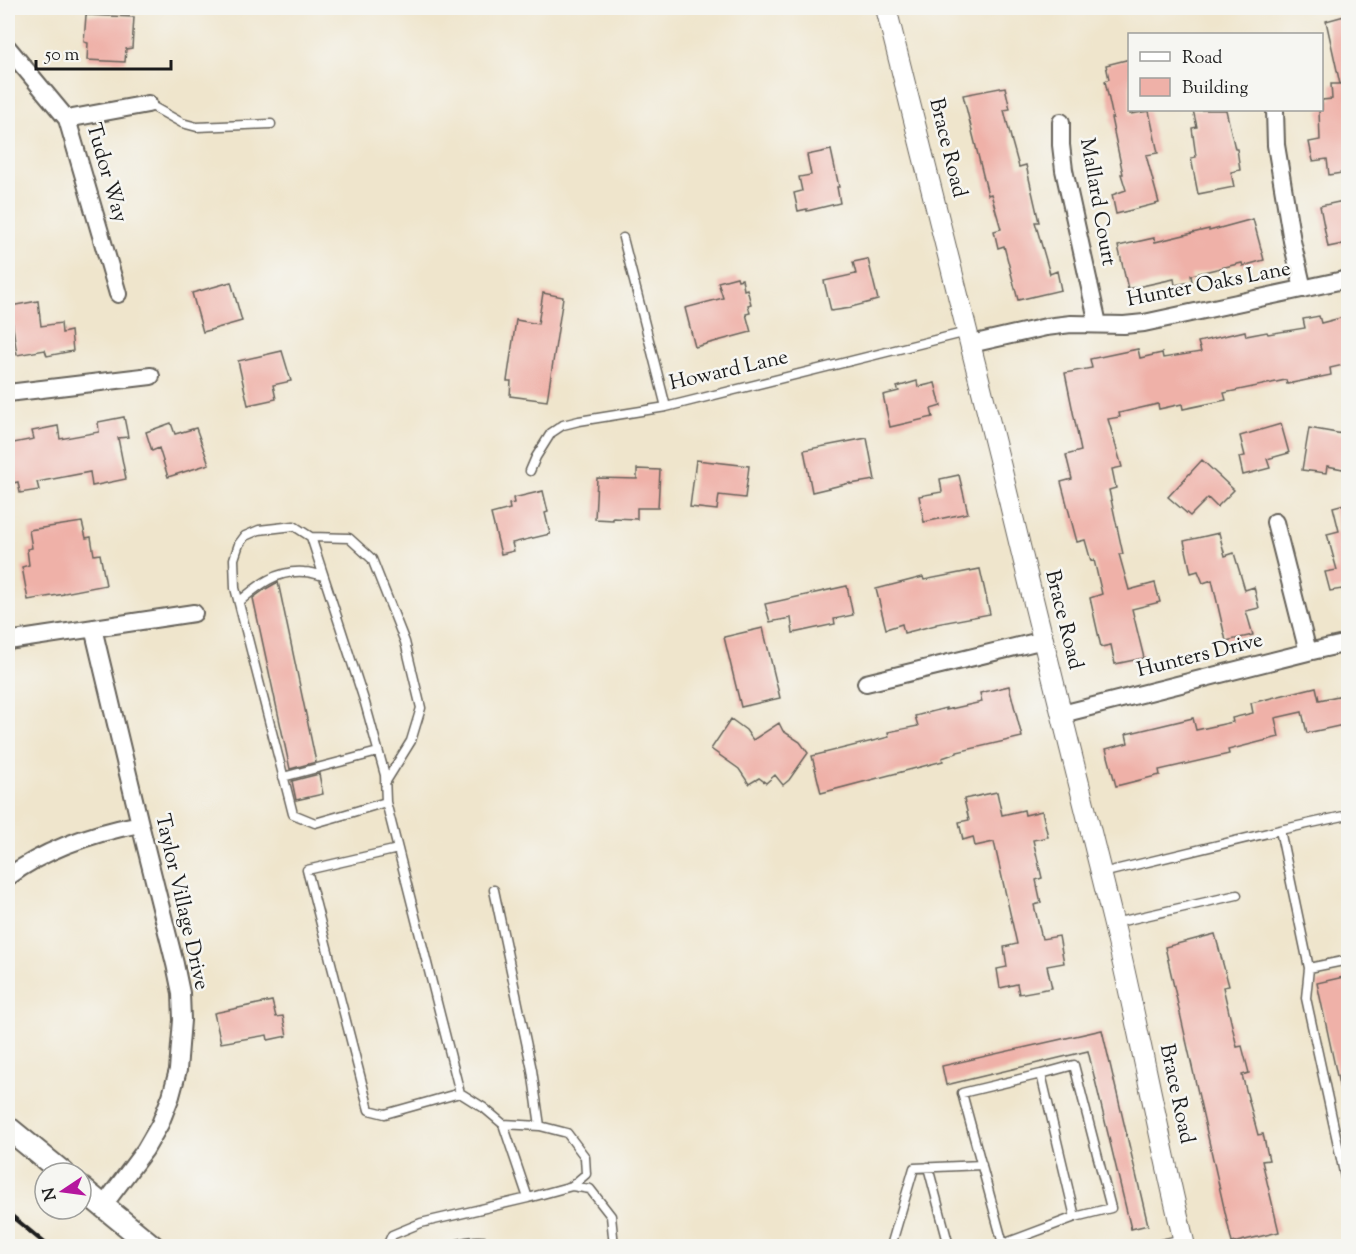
<svg xmlns="http://www.w3.org/2000/svg" width="1356" height="1254" viewBox="0 0 1356 1254" font-family="'Sorts Mill Goudy',serif">
<style>
.building{fill:#efb1a8}
.lines{fill:none;stroke-linecap:round;stroke-linejoin:round}
.service-casing{stroke:#66625a;stroke-width:11}
.minor-casing{stroke:#66625a;stroke-width:20}
.tertiary-casing{stroke:#66625a;stroke-width:22}
.secondary-casing{stroke:#66625a;stroke-width:26}
.service{stroke:#fff;stroke-width:8}
.minor{stroke:#fff;stroke-width:16}
.tertiary{stroke:#fff;stroke-width:20}
.secondary{stroke:#fff;stroke-width:22}
.rail{stroke:#1c1c1c;stroke-width:4.5}
.labels{text-anchor:middle;dominant-baseline:central;stroke-width:5;stroke-linejoin:round;paint-order:stroke}
.street-label{font-size:21px;fill:#1c1c1c;stroke:#f6f6f2}
</style>
<rect width="100%" height="100%" fill="#f6f6f2"/>
<filter id="ink" filterUnits="userSpaceOnUse"><feTurbulence type="fractalNoise" baseFrequency=".0167" numOctaves="2"/><feDisplacementMap in="SourceGraphic" scale="12" xChannelSelector="R" yChannelSelector="G"/><feConvolveMatrix kernelMatrix="1 2 1 2 8 2 1 2 1" color-interpolation-filters="sRGB"/></filter>
<filter id="wash" filterUnits="userSpaceOnUse"><feTurbulence type="fractalNoise" baseFrequency=".008" numOctaves="4" result="noise"/><feDisplacementMap in="SourceGraphic" scale="24" xChannelSelector="R" yChannelSelector="G"/><feGaussianBlur stdDeviation="1.35" result="paint"/><feColorMatrix in="noise" values="0 0 0 0 0 0 0 0 0 0 0 0 0 0 0 0 0 1.4 0 .05"/><feComposite in="paint" operator="in"/></filter>
<g filter="url(#wash)">
<rect width="100%" height="100%" fill="#efe5cc"/>
<g id="blocks">
<path class="building" d="M86,15L134,17L132,48L126,49L125,62L87,60L88,43L84,42Z
M1348,15V172L1329,175L1327,159L1313,161L1309,142L1320,140L1319,110H1322V100L1332,99L1331,84H1340L1326,21Z
M1130,59V114L1149,111L1158,153L1146,155L1159,203L1116,214L1112,195L1126,190L1121,174H1123L1111,118H1113L1105,81L1109,79L1106,65Z
M1005,87L1010,109L1004,110L1012,142L1019,167L1026,165L1039,222H1035L1050,274L1057,271L1061,290L1018,300L1004,246L998,248L994,231L1001,229L991,194L988,195L963,95Z
M1193,110H1226L1235,149H1237L1240,170L1231,172L1234,187L1198,194L1191,158L1196,157L1192,128L1197,127Z
M831,150L839,187H837L840,203L807,211V209L798,211L794,193L802,191L799,177L811,175L807,155Z
M1348,200V243L1328,247L1320,206Z
M1253,219L1264,260L1243,266L1242,263L1191,275L1192,282L1175,285L1174,279L1128,289L1118,246L1154,238L1155,242L1209,229V231Z
M868,259L878,300L851,307V308L831,311L824,281L856,274L853,262Z
M737,277L738,280L742,279L744,290L747,289L751,304L748,305L750,313L746,314L751,332L695,347L685,308L723,298L718,282Z
M231,282L242,321L203,332L192,293Z
M543,293L563,297L547,401L510,396L511,381H507L516,320L538,324Z
M38,301L41,326L61,323L62,333L71,331L73,351L47,356L45,350L17,355L10,306Z
M1319,316L1321,323L1348,316V364L1330,368L1331,375L1287,384L1286,380L1224,393L1226,400L1183,409L1182,404L1159,409L1158,404L1119,413L1120,417L1108,419L1122,467L1112,469L1116,488L1109,490L1123,554H1119L1129,590L1155,583L1160,602L1132,609L1144,658L1115,664L1111,645L1101,647L1090,598L1102,594L1094,560L1091,561L1085,540L1077,542L1061,482L1072,479L1066,455L1081,451L1065,373L1092,368L1090,359L1138,349L1140,358L1162,353L1163,358L1201,352L1198,342L1245,331L1246,336L1267,332L1268,334L1305,328L1303,319Z
M282,351L291,381L273,385L276,399L248,405L238,361Z
M917,381L918,387L935,383L941,406L931,409L933,417L890,427L883,395L899,391L897,387Z
M124,417L128,437L118,438L126,479L92,486L90,472L37,482L39,490L20,493L18,482L8,484V444L34,439L32,431L58,426L60,439L99,432L98,422Z
M171,423L175,434L196,428L209,464L168,477L159,448L152,451L146,432Z
M1281,424L1289,453L1267,459L1270,468L1243,475L1239,457L1245,456L1240,436Z
M1309,428L1348,435V470L1327,466L1326,473L1302,470Z
M867,438L875,480L850,484V483L812,492L804,450Z
M696,460L749,466L745,498L719,495L717,510L690,507Z
M1202,460L1234,490L1217,507L1208,498L1190,516L1168,497Z
M637,469L660,470L658,508H637V519L613,518V520L595,519L597,478L637,479Z
M959,475L968,513L924,522L919,496L942,492L940,479Z
M543,491L548,512L545,513L550,534L512,543L514,551L501,554L491,514L510,509L509,504L514,503L513,498Z
M1348,503V596H1344L1342,589L1330,591L1325,572L1337,570L1327,534L1339,531L1333,507Z
M82,522L86,538L91,537L94,555L100,554L106,585L64,593V594L28,600L22,567L29,565L27,549L32,548L29,530Z
M1219,533L1225,556L1234,553L1245,590L1254,587L1259,608L1246,611L1253,635L1226,641L1212,580L1203,583L1198,571L1191,573L1184,541Z
M980,569L990,614L936,624V625L904,633L902,624L886,629L876,589L923,577L924,580Z
M278,582L316,762L290,769L253,598L264,590Z
M847,586L853,615L834,619L835,624L793,633L791,618L770,622L765,604Z
M763,628L780,698L741,707L724,637Z
M1009,686L1022,737L957,752V753L942,758L943,761L821,793L812,756L889,737L888,732L918,726L915,716L946,708V710L982,702L980,693Z
M1316,687L1319,700L1343,695L1348,714V724L1307,733L1302,712L1275,718L1279,737L1228,750L1229,754L1159,770L1160,775L1116,786L1106,749L1128,743L1126,734L1193,718L1196,730L1233,722L1232,718L1253,713L1251,703Z
M731,719L746,730L753,740L779,723L783,731L800,742L808,753L789,780L783,785L775,775L766,783L759,778L749,784L739,769L711,749Z
M319,774L323,794L296,800L292,781Z
M997,792L1002,815L1024,810L1025,815L1042,811L1048,837L1033,840L1042,878L1036,880L1041,903L1034,905L1042,939L1059,936L1064,963L1047,966L1052,988L1019,994L1017,984L1000,988L997,969L1007,967L1004,947L1017,944L994,842L975,846L973,837L963,840L959,822L969,820L964,799Z
M1215,934L1229,986L1223,987L1237,1047L1242,1046L1249,1073L1242,1075L1258,1135L1263,1134L1269,1160L1262,1161L1279,1232L1232,1243L1165,947Z
M1348,976V1099H1342L1317,983Z
M272,1001L276,1017L283,1016L287,1036L268,1040L267,1035L221,1043L214,1013Z
M1102,1030L1148,1225L1131,1229L1088,1051L946,1085L942,1066Z"/>
</g>
</g>
<g filter="url(#ink)">
<use href="#blocks" fill-opacity="0" stroke="#66625a" stroke-width="1.5"/>
<g class="lines">
<g class="service-casing">
<path id="service" d="M148,104L182,123L197,127L271,124
M623,238L666,407L967,332
M530,471L536,457L551,433L563,425L579,421L666,407
M311,537L365,703L385,775L386,802L343,815L315,823L293,814L235,588L234,559L239,544L245,536L259,530L294,526L311,537L349,538L372,559L405,642L421,708L411,741L385,783
M239,602C258,585 277,570 304,572C310,572 317,574 323,576
M283,777L378,752
M386,802L460,1093L484,1108L503,1124L528,1198L421,1223L392,1235L387,1246
M1280,830L1348,815
M398,849L307,870L369,1110L385,1114L460,1093
M1102,873L1280,830L1309,968L1306,998L1348,1191
M494,890L532,1070L540,1126
M1114,923L1237,895
M1309,968L1348,960
M1041,1074L1075,1217L1003,1244L962,1093Z
M1041,1074L1074,1065L1111,1208L1075,1217
M503,1124L540,1126L567,1133L585,1157L586,1174L572,1186L528,1198
M928,1167L949,1246
M572,1186L590,1189L611,1216L614,1246
M452,1246C469,1240 486,1239 502,1246
M891,1246L914,1168L982,1165
M1152,1246L1183,1239"/>
</g>
<g class="minor-casing">
<path id="minor" d="M8,48L67,119L118,294
M1275,110L1276,145L1292,241L1303,289
M67,119L148,104
M1061,122V145L1064,170L1098,324
M971,344L1046,327L1071,324L1124,325L1144,323L1348,279
M8,393L151,376
M1275,522L1308,652
M93,628L140,824L175,964L181,993L182,1020L178,1070L171,1096L160,1124L145,1150L103,1206
M8,641L194,613
M866,683L1044,640
M1062,714L1308,652L1348,643
M8,877C45,849 94,833 140,824"/>
</g>
<g class="tertiary-casing">
<path id="tertiary" d="M886,8C925,161 963,314 1001,467C1037,619 1076,770 1113,921C1139,1029 1159,1139 1185,1246"/>
</g>
<g class="secondary-casing">
<path id="secondary" d="M8,1128L63,1173
M81,1188L152,1246"/>
</g>
<use href="#service" class="service"/>
<use href="#minor" class="minor"/>
<use href="#tertiary" class="tertiary"/>
<use href="#secondary" class="secondary"/>
<path class="rail" d="M8,1213L48,1246"/>
</g>
</g>
<g class="labels">
<g class="street-label">
<text transform="translate(947 148) rotate(76)">Brace Road</text>
<text transform="translate(106 173) rotate(74)">Tudor Way</text>
<text transform="translate(1097 202) rotate(80)">Mallard Court</text>
<text transform="translate(1209 285) rotate(-11)">Hunter Oaks Lane</text>
<text transform="translate(729 371) rotate(-13)">Howard Lane</text>
<text transform="translate(1063 620) rotate(76)">Brace Road</text>
<text transform="translate(1200 656) rotate(-14)">Hunters Drive</text>
<text transform="translate(181 902) rotate(77)">Taylor Village Drive</text>
<text transform="translate(1176 1094) rotate(78)">Brace Road</text>
</g>
</g>
<rect width="1356" height="1254" fill="none" stroke="#f6f6f2" stroke-width="30"/>
<rect x="1128" y="33" width="195" height="78" fill="#f6f6f2" stroke="#9f9f9c" stroke-width="1.5"/>
<rect x="1140" y="52" width="30" height="9" fill="#ffffff" stroke="#9f9f9c" stroke-width="1.5"/>
<text x="1182" y="63" font-size="18" fill="#1c1c1c">Road</text>
<rect x="1140" y="78" width="30" height="18" fill="#efb1a8" stroke="#9f9f9c" stroke-width="1.5"/>
<text x="1182" y="93" font-size="18" fill="#1c1c1c">Building</text>
<g transform="translate(63 1191) rotate(257)"><circle r="28" fill="#f6f6f2" stroke="#9f9f9c" stroke-width="1.5"/>
<path d="M0-4.5L10 22L0 15L-10 22Z" fill="#b5179e"/>
<text y="-9" font-size="16" font-weight="bold" text-anchor="middle" fill="#1c1c1c">N</text>
</g>
<path d="M36 60v9h135v-9" fill="none" stroke="#1c1c1c" stroke-width="3"/>
<text x="45" y="60" font-size="18" fill="#1c1c1c" stroke="#f6f6f2" stroke-width="4.5" paint-order="stroke">50 m</text>
</svg>
